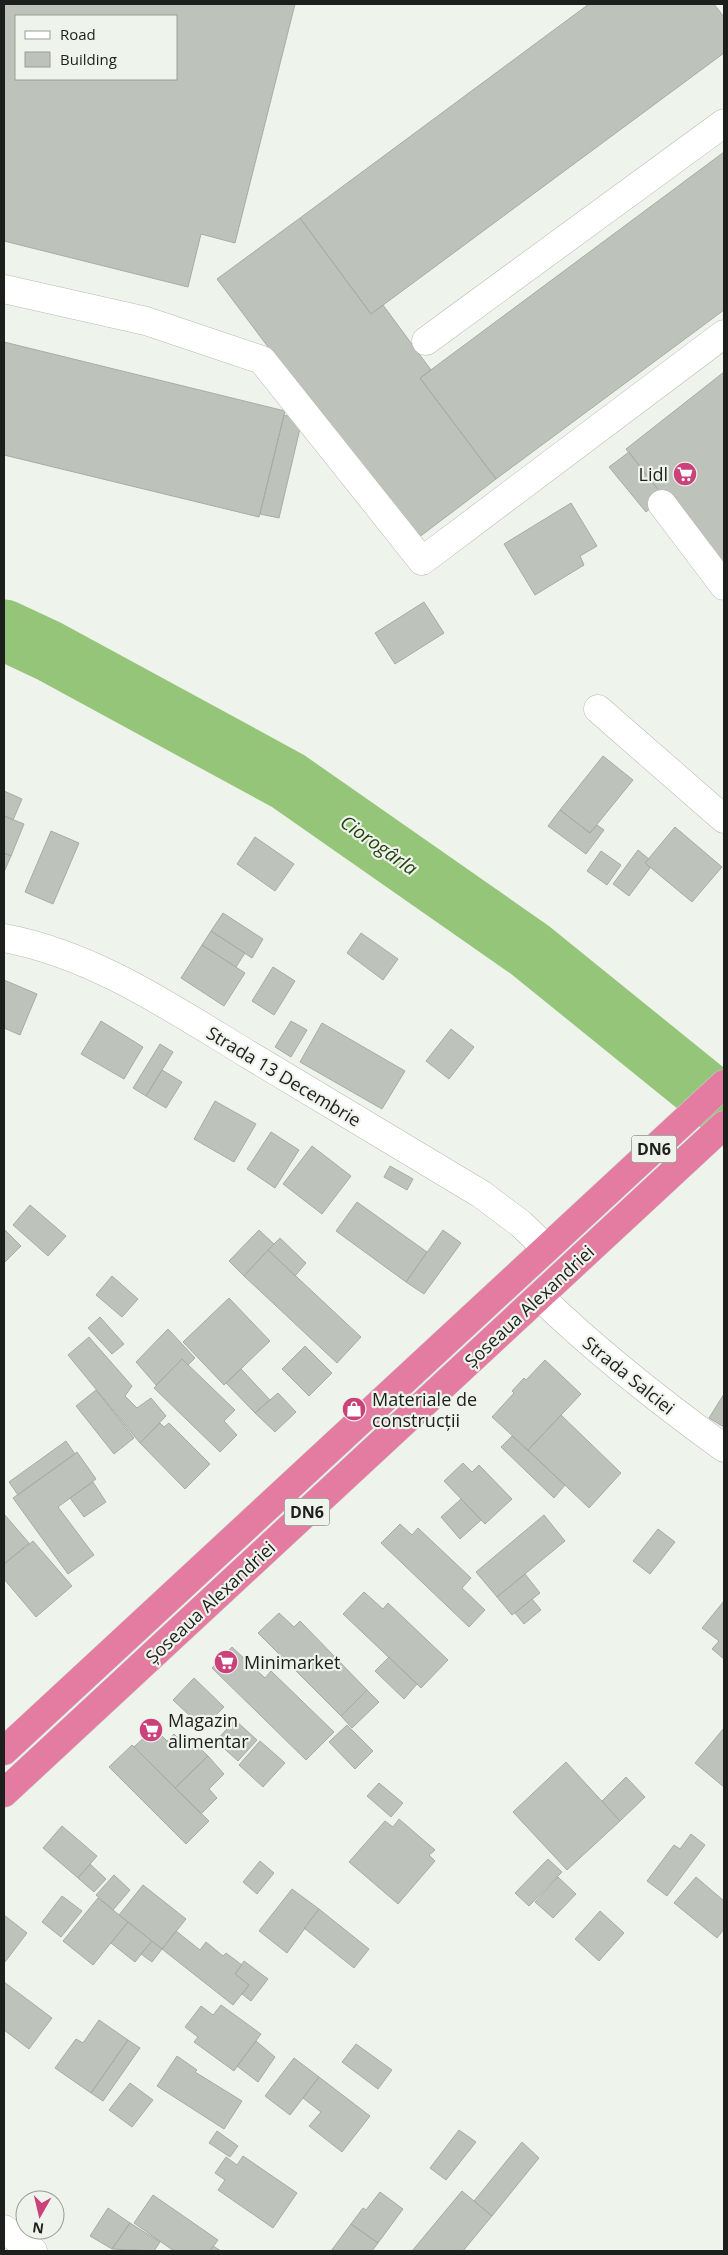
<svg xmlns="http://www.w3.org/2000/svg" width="728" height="2255" viewBox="0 0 728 2255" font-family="'Open Sans',sans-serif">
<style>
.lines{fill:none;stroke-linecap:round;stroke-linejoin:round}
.river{stroke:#95c578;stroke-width:61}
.building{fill:#bdc2ba;stroke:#a7aca4;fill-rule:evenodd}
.minor-casing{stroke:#b6bbb3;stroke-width:29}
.highway-casing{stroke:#cdcecd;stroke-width:29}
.minor{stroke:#fff;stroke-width:28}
.highway{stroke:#e37ca0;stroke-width:28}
.labels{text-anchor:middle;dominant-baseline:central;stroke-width:4.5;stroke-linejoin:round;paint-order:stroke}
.shield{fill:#eef3eb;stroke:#5c5f5a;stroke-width:1}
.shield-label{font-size:16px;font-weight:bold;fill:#1d1f1c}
.poi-label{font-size:18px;fill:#1d1f1c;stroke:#eef3eb;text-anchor:start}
.street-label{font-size:18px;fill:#1d1f1c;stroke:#eef3eb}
.water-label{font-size:19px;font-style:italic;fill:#24420c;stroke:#eef3eb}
</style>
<rect width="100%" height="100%" fill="#eef3eb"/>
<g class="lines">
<path class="river" d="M4,630L49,651L288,781L530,950L724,1107"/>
</g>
<path class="building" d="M4,4H295L235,243L201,234L188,287L4,241ZM16,16H176V79H16Z
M589,4H714L724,17V53L371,314L300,218Z
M724,152V310L496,479L420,378Z
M300,218L371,314L383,305L431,370L420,378L496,479L414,541L217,279Z
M4,342L285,411L259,517L4,455Z
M724,372V561L718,566L626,449Z
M284,415L302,420L279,518L260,514Z
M629,452L664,497L646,512L609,467Z
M571,503L597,546L580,556L584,565L535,595L504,544Z
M424,602L444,633L395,664L375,633Z
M603,756L633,780L590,833L560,810Z
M4,791L22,799L13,820L4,816Z
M560,810L590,833L597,825L604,830L586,854L548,826Z
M4,816L24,824L11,856L4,853Z
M675,827L722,867L692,902L645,863Z
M51,831L79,843L53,904L25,892Z
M255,837L294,864L275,891L237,864Z
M638,850L649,859L645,863L650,868L629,896L613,884Z
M601,851L621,865L607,885L587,871Z
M4,853L11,856L4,872Z
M223,913L263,939L252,958L211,931Z
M211,931L245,953L236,967L202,945Z
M361,933L398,959L383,980L347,953Z
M202,945L245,973L224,1006L181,978Z
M273,967L295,981L274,1015L252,1001Z
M4,980L37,994L20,1035L4,1028Z
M101,1021L143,1047L124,1079L81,1054Z
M291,1021L307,1030L291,1057L275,1047Z
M322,1023L405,1071L382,1109L300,1062Z
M451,1029L474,1047L449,1079L426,1061Z
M160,1044L173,1052L146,1096L133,1088Z
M162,1070L182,1082L166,1108L146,1096Z
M215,1101L256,1124L234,1162L194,1139Z
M271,1132L299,1150L275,1188L247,1169Z
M312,1146L351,1176L322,1214L283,1184Z
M390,1166L413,1179L407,1190L384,1177Z
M357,1202L427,1252L406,1282L336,1231Z
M30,1205L66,1236L48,1256L13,1225Z
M4,1229L21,1246L4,1263Z
M259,1230L274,1244L244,1276L229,1261Z
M443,1230L461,1243L424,1294L406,1282Z
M280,1238L306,1263L295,1276L268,1250Z
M268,1250L361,1337L337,1363L244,1276Z
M112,1276L138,1299L122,1317L96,1295Z
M229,1298L270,1341L224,1385L183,1342Z
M100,1317L124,1344L112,1354L88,1328Z
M168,1329L195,1358L188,1365L182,1359L156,1385L136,1362Z
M89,1337L132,1386L125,1396L137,1408L151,1398L166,1416L140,1443L68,1355Z
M305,1346L332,1373L309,1396L282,1369Z
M182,1359L235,1410L224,1421L237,1435L220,1452L154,1388Z
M545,1360L581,1394L528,1450L492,1417L514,1393L512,1391L524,1378L526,1380Z
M241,1369L270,1400L255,1413L226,1383Z
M96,1390L134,1438L114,1454L76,1406Z
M278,1393L296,1412L275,1432L255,1413Z
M724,1394V1427L709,1418Z
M561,1415L621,1473L589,1508L528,1450Z
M160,1423L164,1427L169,1423L210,1464L185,1489L140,1443Z
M512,1436L565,1485L554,1498L501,1447Z
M66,1441L75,1454L18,1495L9,1482Z
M77,1452L96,1479L58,1507L94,1555L68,1574L13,1498Z
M463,1463L472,1472L479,1465L512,1499L485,1524L444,1481Z
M93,1482L106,1502L84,1517L70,1498Z
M461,1499L481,1520L460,1539L441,1517Z
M4,1514L29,1543L4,1564Z
M544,1515L565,1541L497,1597L476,1572Z
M400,1524L412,1535L418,1528L471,1578L462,1588L485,1610L469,1627L381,1543Z
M658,1529L675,1542L650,1574L633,1561Z
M33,1541L72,1586L36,1617L4,1579V1564Z
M525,1574L540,1593L512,1615L497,1597Z
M364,1592L383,1609L388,1603L448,1660L421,1688L343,1614Z
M532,1599L541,1610L524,1624L515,1613Z
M724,1601V1659L712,1649L719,1641L702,1628Z
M279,1613L294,1627L300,1621L367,1690L341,1716L258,1633Z
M232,1647L265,1678L271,1671L334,1732L306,1760L212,1668Z
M389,1657L417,1684L404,1699L375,1671Z
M194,1678L224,1707L203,1728L173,1700Z
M367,1690L379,1702L352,1728L341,1716Z
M235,1720L257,1740L238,1761L216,1741Z
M347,1725L373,1751L355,1769L329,1742Z
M154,1728L167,1741L174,1734L187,1747L193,1742L208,1756L175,1788L134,1747Z
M724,1728V1787L695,1763Z
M260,1741L285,1763L263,1787L239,1765Z
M132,1745L209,1821L186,1844L109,1767Z
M208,1756L224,1774L209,1789L217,1798L201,1814L175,1788Z
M566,1762L620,1821L567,1870L513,1812Z
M626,1777L645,1797L620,1821L602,1801Z
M379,1783L403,1803L391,1817L367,1796Z
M399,1819L435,1850L429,1855L435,1861L398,1904L349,1862L385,1821L393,1827Z
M62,1826L97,1856L78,1878L43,1848Z
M691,1834L705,1845L667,1896L647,1881L674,1845L680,1849Z
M548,1859L562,1872L529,1906L515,1893Z
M260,1861L274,1873L257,1894L243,1882Z
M90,1864L106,1879L94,1892L78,1878Z
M114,1875L130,1890L113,1910L96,1895Z
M558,1877L576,1894L553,1918L535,1902Z
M696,1877L724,1901V1929L717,1938L674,1903Z
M143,1885L186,1919L162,1949L119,1915Z
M292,1889L319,1909L287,1953L259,1931Z
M62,1896L82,1911L61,1937L42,1922Z
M98,1898L128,1922L93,1965L63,1941Z
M319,1909L369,1949L354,1968L304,1928Z
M600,1911L624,1933L599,1961L575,1939Z
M4,1915L27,1933L5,1962L4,1961Z
M128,1922L152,1941L135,1962L111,1943Z
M176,1931L200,1950L206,1942L223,1956L226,1953L242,1965L235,1974L249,1985L233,2005L162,1949Z
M152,1941L162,1949L152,1962L141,1954Z
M244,1961L268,1979L251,2001L242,1994L249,1985L235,1974Z
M4,1982L52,2018L29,2049L4,2030Z
M221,2005L261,2034L234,2071L194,2042L198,2037L185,2027L201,2006L213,2015Z
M99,2020L128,2040L91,2093L55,2068L76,2039L83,2043Z
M128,2040L140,2048L103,2101L91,2093Z
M256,2041L275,2057L258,2082L237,2066Z
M356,2044L392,2070L378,2089L342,2062Z
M177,2056L197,2070L195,2072L242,2101L224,2129L157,2086Z
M294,2058L319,2077L290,2115L265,2096Z
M319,2077L370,2116L342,2152L309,2126L321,2112L303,2098Z
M130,2083L153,2100L132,2127L109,2110Z
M459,2130L476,2142L446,2180L430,2168Z
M217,2131L238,2146L230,2157L209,2143Z
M522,2142L539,2158L492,2216L474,2201Z
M243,2156L297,2193L273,2228L218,2190L225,2180L215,2173L226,2157L237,2165Z
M462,2191L492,2216L463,2251H412Z
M380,2192L403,2209L378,2243L351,2224L363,2208L366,2210Z
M153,2195L218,2240L210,2251H174L134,2223Z
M108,2208L130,2223L112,2249L90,2236Z
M130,2223L160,2242L154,2251L112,2249Z
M351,2224L378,2243L372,2251H331Z
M213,2246L221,2251H210Z"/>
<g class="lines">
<g class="minor-casing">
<path id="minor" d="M4,289L146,321L262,360L422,561L724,334
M426,341L724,123
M662,504L724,586
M598,709L724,819
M4,938C95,955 173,1009 251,1056C328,1102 404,1148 481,1194L521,1224L546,1248
M539,1296C597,1352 659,1401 724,1448
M4,2229L33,2251"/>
</g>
<g class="highway-casing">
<path id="highway" d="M4,1751L724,1084
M4,1793L724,1125"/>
</g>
<use href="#minor" class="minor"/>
<use href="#highway" class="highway"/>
</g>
<defs>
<g id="supermarket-disc" transform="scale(1.25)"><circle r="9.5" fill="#cb417a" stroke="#eef3eb"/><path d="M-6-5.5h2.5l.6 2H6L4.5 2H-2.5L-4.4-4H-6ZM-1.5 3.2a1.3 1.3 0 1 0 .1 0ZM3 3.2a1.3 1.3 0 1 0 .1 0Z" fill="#fff"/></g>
<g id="shop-disc" transform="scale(1.25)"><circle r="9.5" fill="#cb417a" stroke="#eef3eb"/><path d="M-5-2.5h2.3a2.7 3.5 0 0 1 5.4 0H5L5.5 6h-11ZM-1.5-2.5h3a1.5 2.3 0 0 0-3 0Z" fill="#fff"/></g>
</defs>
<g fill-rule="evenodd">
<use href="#supermarket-disc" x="685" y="474"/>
<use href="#shop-disc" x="354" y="1409"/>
<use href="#supermarket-disc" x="226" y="1662"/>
<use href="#supermarket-disc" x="151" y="1730"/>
</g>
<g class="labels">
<g class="shield">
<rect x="631.5" y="1135.5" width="45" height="27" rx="4"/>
<rect x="284.5" y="1498.5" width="45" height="27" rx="4"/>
</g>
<g class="shield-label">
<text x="654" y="1149">DN6</text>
<text x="307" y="1512">DN6</text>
</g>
<g class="poi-label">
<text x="668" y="474" text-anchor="end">Lidl</text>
<text x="372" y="1399">Materiale de<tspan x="372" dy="21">construcții</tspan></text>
<text x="244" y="1662">Minimarket</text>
<text x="168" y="1720">Magazin<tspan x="168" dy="21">alimentar</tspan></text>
</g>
<g class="street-label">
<text transform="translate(284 1076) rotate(31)">Strada 13 Decembrie</text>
<text transform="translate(529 1306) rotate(-43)">Șoseaua Alexandriei</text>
<text transform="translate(629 1375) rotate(39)">Strada Salciei</text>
<text transform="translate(210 1602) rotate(-43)">Șoseaua Alexandriei</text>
</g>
<g class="water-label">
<text transform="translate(379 845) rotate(35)">Ciorogârla</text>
</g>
</g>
<rect width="728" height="2255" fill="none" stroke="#1d1f1c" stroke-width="10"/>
<rect x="15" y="15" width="162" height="65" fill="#eef3eb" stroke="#9a9e98"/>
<rect x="25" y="31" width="25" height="8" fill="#ffffff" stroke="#9a9e98"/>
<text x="60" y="40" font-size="15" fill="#1d1f1c">Road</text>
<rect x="25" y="52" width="25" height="15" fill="#bdc2ba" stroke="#9a9e98"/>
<text x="60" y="65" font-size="15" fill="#1d1f1c">Building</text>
<g transform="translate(40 2215) rotate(188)"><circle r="24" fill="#eef3eb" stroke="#9a9e98"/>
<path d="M0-4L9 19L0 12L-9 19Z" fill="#cb417a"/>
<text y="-8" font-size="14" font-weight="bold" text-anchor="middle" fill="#1d1f1c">N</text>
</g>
</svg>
